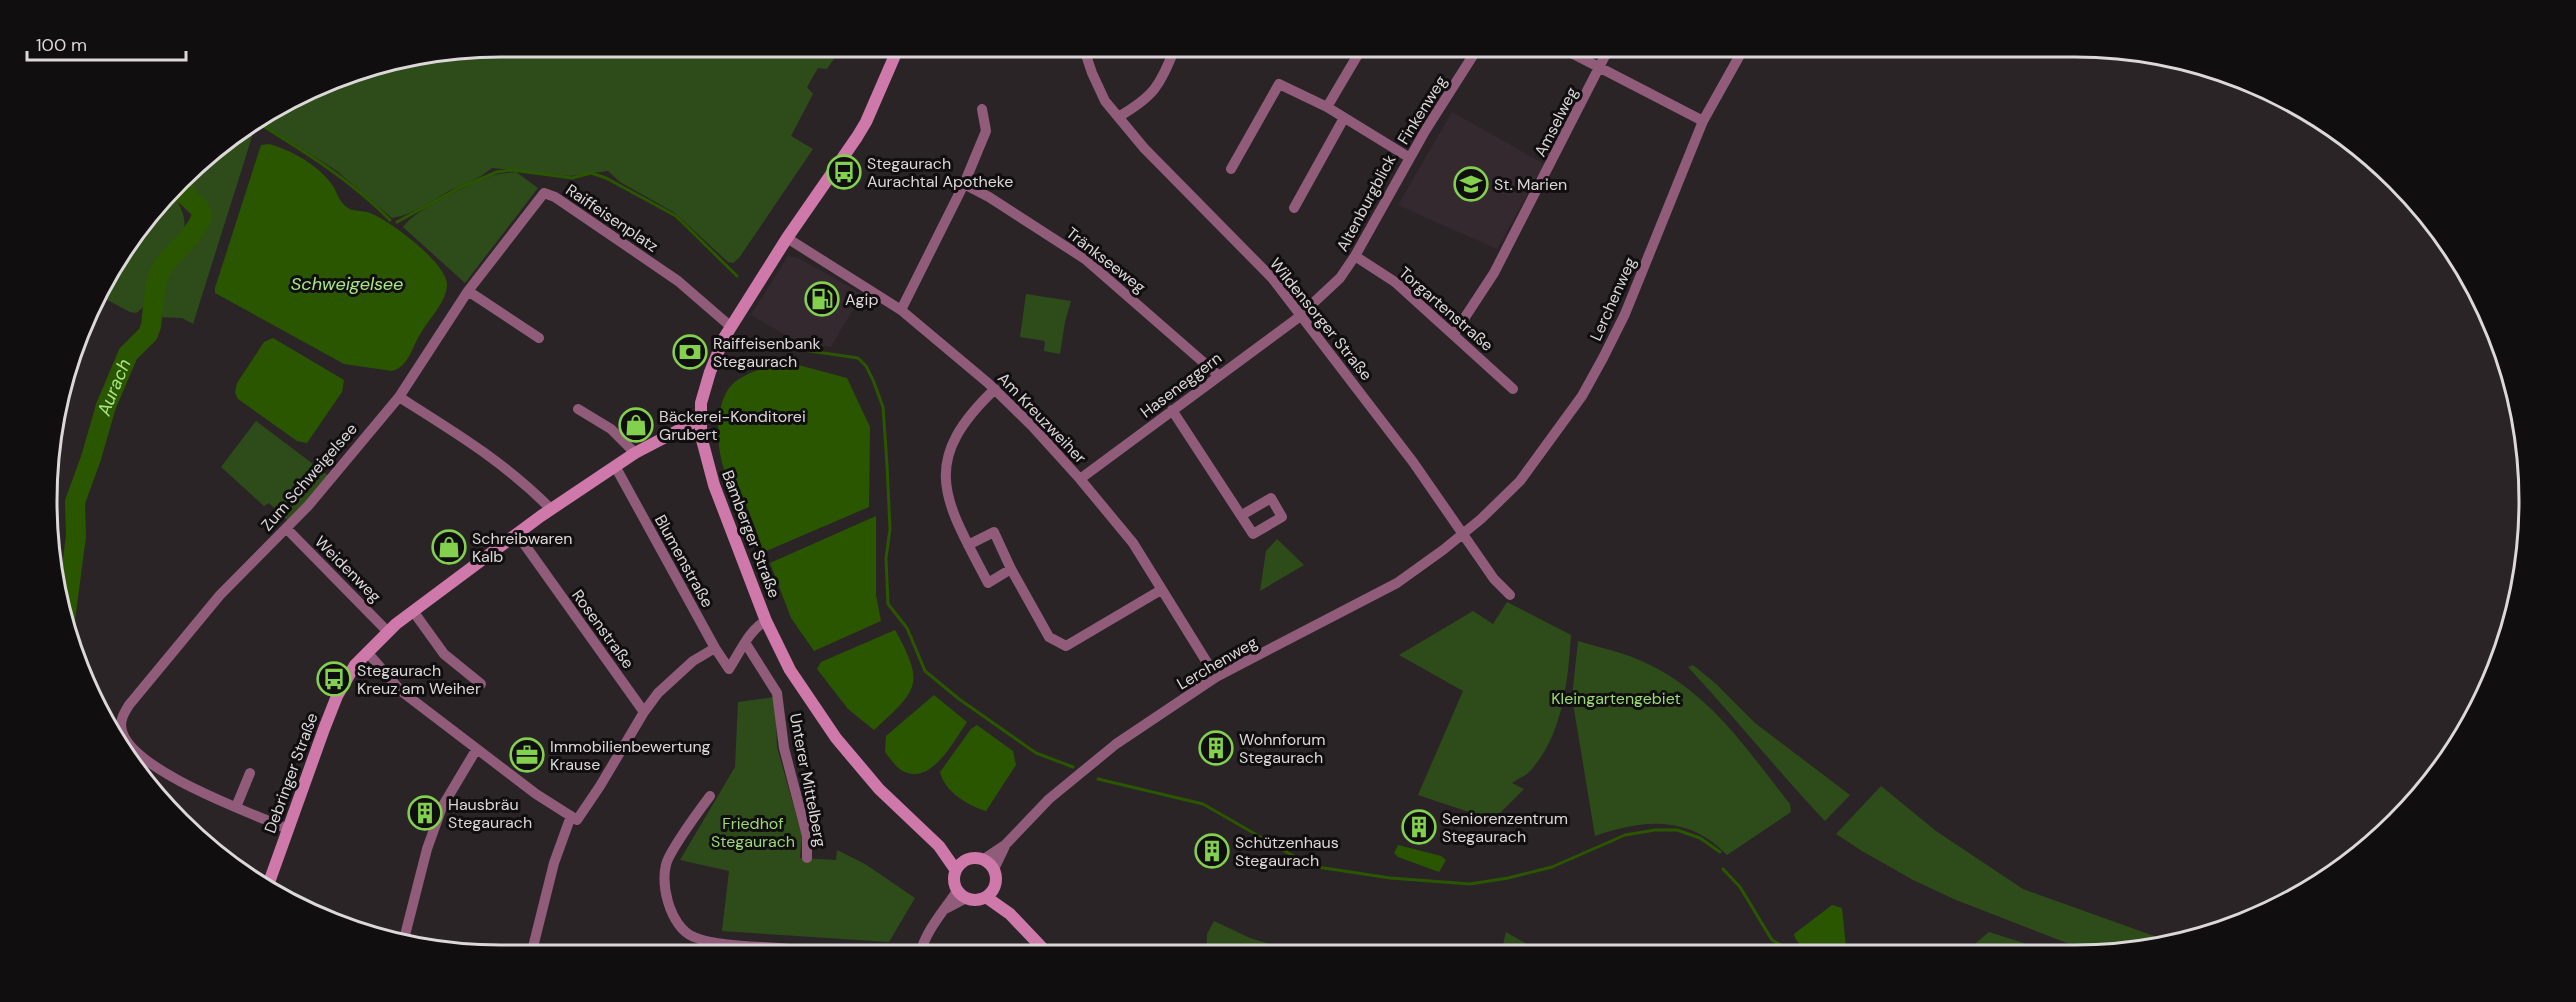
<svg xmlns="http://www.w3.org/2000/svg" width="2576" height="1002" viewBox="0 0 2576 1002" font-family="'DM Sans',sans-serif">
<style>
.built{fill:#352930}
.green{fill:#2e4c19}
.water{fill:#2b5600}
.lines{fill:none;stroke-linecap:round;stroke-linejoin:round}
.stream{stroke:#2b5600;stroke-width:3}
.river{stroke:#2b5600;stroke-width:20}
.street{stroke:#915c7a;stroke-width:10}
.secondary{stroke:#ce79aa;stroke-width:12}
.labels{text-anchor:middle;dominant-baseline:central;stroke-width:6;stroke-linejoin:round;paint-order:stroke}
.street-label{font-size:16px;fill:#dcd8da;stroke:#110e10}
.poi-label{font-size:16px;fill:#dcd8da;stroke:#110e10;text-anchor:start}
.park-label{font-size:16px;fill:#9bda74;stroke:#110e10}
.water-label{font-size:18px;font-style:italic;fill:#a8e880;stroke:#110e10}
.rim{fill:none;stroke:#dcd8da;stroke-width:3}
</style>
<rect width="100%" height="100%" fill="#2a2427"/>
<path class="built" d="M1452,112L1544,164L1497,249L1398,205Z
M788,256L800,259L862,294L831,347L794,340L751,315Z"/>
<path class="green" d="M501,47V46L842,47L827,69L818,68L807,87L813,94L791,136L813,149L739,258L733,263L728,262L675,213L620,182L608,171L570,176L492,168C479,178 474,180 460,186C436,196 418,214 392,218L337,171L256,120L274,107L355,71Z
M253,122L256,124L193,324L182,318L154,317L160,276L182,252L201,225L204,215L196,195L185,190C186,159 231,138 253,122Z
M516,172L538,188L465,283L403,227C414,210 471,183 492,176C500,173 508,173 516,172Z
M172,195C184,208 190,228 178,243C172,251 160,256 155,266C148,282 153,303 136,313L130,312L98,295L107,274Z
M1026,294L1071,301L1065,322L1060,354L1044,351L1045,341L1020,337Z
M256,421L329,476L289,522L269,503L264,506L221,467Z
M1277,539L1304,565L1260,591L1266,551Z
M1507,602L1571,635C1568,681 1563,734 1531,770C1526,776 1518,779 1512,783L1524,789L1493,820L1418,795L1463,691L1399,655L1473,611L1493,624Z
M1578,641C1601,648 1627,653 1648,664C1712,695 1747,750 1790,804L1791,812L1727,855C1689,815 1643,819 1595,836L1572,697Z
M1693,665L1715,683L1755,723L1850,795L1825,821C1778,771 1735,718 1688,667Z
M775,697L777,747L802,836L800,858L836,860L837,850L865,864L915,898L889,942L722,931L729,871L680,860L735,767L738,702Z
M1881,786L1936,831L2023,889L2168,941L2135,952H2090L1956,900L1913,880L1862,851L1836,834Z
M1214,921L1250,938L1302,954H1206L1207,934Z
M1506,932L1542,953H1501Z
M1989,932L2033,946L2045,952H1965Z"/>
<path class="water" d="M269,144C291,150 316,164 330,182C337,190 338,202 348,208C354,212 363,210 370,213C389,220 449,264 447,286C446,302 429,319 421,333C412,346 409,367 392,371L344,364L215,293V288L261,145Z
M273,338L344,380L342,392L307,443L297,441L238,399L235,393L237,383L264,342Z
M787,362L847,378L870,427L869,507L764,552C758,537 753,520 746,505C740,493 729,482 724,469C716,447 714,398 735,382C749,371 770,366 787,362Z
M876,516V595L881,621L814,651L791,618L770,563Z
M895,630C926,685 917,690 874,730L848,709L817,669L821,662Z
M934,695L967,722C954,741 930,788 901,770C895,766 890,758 885,752L886,736Z
M977,725L1013,751L1016,765L986,811C967,805 945,792 940,772L971,729Z
M1398,845L1441,856L1446,860L1439,872L1398,857L1394,853Z
M1832,905L1842,908L1846,947L1843,952H1807L1796,940L1794,934Z"/>
<g class="lines">
<path class="stream" d="M255,121C302,150 351,180 390,220
M397,222L461,187L497,172L512,170L572,178L591,173L606,178L676,216L737,276
M792,341L803,350L858,358L866,366L873,380L883,407L887,465L890,529L886,558L888,604L907,628L925,671L959,699L1036,753L1073,767
M1098,779L1203,804L1311,866L1390,878L1470,884L1508,878L1552,867L1625,835L1655,830H1677L1700,838L1720,852
M1723,869L1740,887L1772,940L1793,952"/>
<path class="river" id="s1" d="M65,620L76,536L75,502L91,458L106,406L128,354L148,334L151,326C153,310 154,277 164,265C177,249 194,237 202,216L200,209L184,194V181"/>
<path class="street" d="M964,46L972,50
M1083,46L1092,73L1105,101L1144,148L1272,278L1413,462L1494,579L1510,595
M1558,46L1703,121
M1327,107L1363,46
M1118,117C1156,95 1159,86 1176,46
M1231,169L1279,84L1327,107L1410,158
M964,184L989,197L1085,259L1218,375
M1294,208L1344,118
M787,238L901,310L988,383L1032,426L1080,479L1133,543L1216,677
M1355,256L1395,282L1513,389
M468,291L539,338
M901,310L964,184L986,131L982,109
M1454,334L1494,273L1610,46
M995,389C917,463 945,500 988,583L1011,569L1049,637L1066,646L1161,590
M399,397C456,433 503,461 551,509
M578,409L611,429L635,453
M1172,410L1253,534L1282,517L1271,498L1242,515
M615,466L715,648L729,669C739,654 750,628 766,621
M1080,479L1295,320L1340,278L1355,256L1425,131L1479,46
M286,528L388,632
M517,534L644,712
M968,545L994,532L1011,569
M413,611L444,654L481,684
M746,644L777,693L784,748L807,836V858
M367,652L401,691L536,794L577,820L600,786L644,712L658,693L693,661L715,648
M710,796C695,816 680,836 669,857C657,879 670,928 694,937C718,947 762,946 789,949V955
M236,807L250,773
M288,829C251,813 133,771 122,731C119,721 124,713 129,705L220,595L308,506L399,397L468,291L544,193L555,197L678,281L730,326
M984,859L1005,845L1049,799L1116,744L1216,677L1397,583L1443,550L1481,519L1520,481L1582,396L1603,358L1625,314L1703,121L1745,46
M994,869L1005,846
M947,908L966,898
M403,943L427,849L442,807L476,750
M920,954C926,930 943,912 957,891
M531,955L554,863L571,816"/>
<path class="secondary" d="M899,46L866,122L857,137L787,238L724,338L710,372L701,403V436L714,485L766,621L790,670L836,738L879,789L939,846L955,869
M954 879a21 21 0 1 1 42 0a21 21 0 1 1-42 0Z
M267,888L324,729L337,696L355,665L396,624L541,516L635,453L700,419
M986,897L1010,914L1048,954"/>
</g>
<defs>
<g id="bus-ring" transform="scale(1.725)"><circle r="9.5" fill="#110e10" stroke="#83d04e" stroke-width="1.5"/><path d="M-5-6H5V4H4V6H2V4H-2V6H-4V4H-5ZM-3.5-4V0h7V-4ZM-3.5 1.2v1.5H-2V1.2ZM2 1.2v1.5H3.5V1.2Z" fill="#83d04e"/></g>
<g id="school-ring" transform="scale(1.725)"><circle r="9.5" fill="#110e10" stroke="#83d04e" stroke-width="1.5"/><path d="M0-5L7-2L0 1L-7-2ZM-4 1L0 2.5L4 1V4Q0 6-4 4Z" fill="#83d04e"/></g>
<g id="fuel-ring" transform="scale(1.725)"><circle r="9.5" fill="#110e10" stroke="#83d04e" stroke-width="1.5"/><path d="M-5.5-6h7V0h2V4h1.3V-2.5L3-4.5l.8-.8L6-3V5H2.5V1h-1V6h-7ZM-4.2-4.7v3.2H.2V-4.7Z" fill="#83d04e"/></g>
<g id="bank-ring" transform="scale(1.725)"><circle r="9.5" fill="#110e10" stroke="#83d04e" stroke-width="1.5"/><path d="M-6-4H6V4H-6ZM0-2.3a2.3 2.3 0 1 0 0 4.6a2.3 2.3 0 1 0 0-4.6Z" fill="#83d04e"/></g>
<g id="shop-ring" transform="scale(1.725)"><circle r="9.5" fill="#110e10" stroke="#83d04e" stroke-width="1.5"/><path d="M-5-2.5h2.3a2.7 3.5 0 0 1 5.4 0H5L5.5 6h-11ZM-1.5-2.5h3a1.5 2.3 0 0 0-3 0Z" fill="#83d04e"/></g>
<g id="building-ring" transform="scale(1.725)"><circle r="9.5" fill="#110e10" stroke="#83d04e" stroke-width="1.5"/><path d="M-4-6H4V6H1V3H-1V6H-4ZM-2.5-4.3h1.7v1.8h-1.7ZM.8-4.3h1.7v1.8H.8ZM-2.5-1h1.7V.8h-1.7ZM.8-1h1.7V.8H.8Z" fill="#83d04e"/></g>
<g id="office-ring" transform="scale(1.725)"><circle r="9.5" fill="#110e10" stroke="#83d04e" stroke-width="1.5"/><path d="M-6-3h4V-5.5h4V-3h4V5H-6ZM-1-4.5V-3h2v-1.5ZM-6 0V1H6V0Z" fill="#83d04e"/></g>
</defs>
<g fill-rule="evenodd">
<use href="#bus-ring" x="844" y="172"/>
<use href="#school-ring" x="1471" y="184"/>
<use href="#fuel-ring" x="822" y="299"/>
<use href="#bank-ring" x="690" y="352"/>
<use href="#shop-ring" x="636" y="425"/>
<use href="#shop-ring" x="449" y="547"/>
<use href="#bus-ring" x="334" y="679"/>
<use href="#building-ring" x="1216" y="748"/>
<use href="#office-ring" x="527" y="755"/>
<use href="#building-ring" x="425" y="813"/>
<use href="#building-ring" x="1419" y="827"/>
<use href="#building-ring" x="1212" y="851"/>
</g>
<g class="labels">
<g class="street-label">
<text transform="translate(1422 110) rotate(-58)">Finkenweg</text>
<text transform="translate(1556 122) rotate(-63)">Amselweg</text>
<text transform="translate(1366 203) rotate(-62)">Altenburgblick</text>
<text transform="translate(612 218) rotate(34)">Raiffeisenplatz</text>
<text transform="translate(1106 260) rotate(38)">Tränkseeweg</text>
<text transform="translate(1613 299) rotate(-66)">Lerchenweg</text>
<text transform="translate(1446 309) rotate(41)">Torgartenstraße</text>
<text transform="translate(1321 319) rotate(51)">Wildensorger Straße</text>
<text transform="translate(1181 385) rotate(-37)">Haseneggern</text>
<text transform="translate(1042 418) rotate(46)">Am Kreuzweiher</text>
<text transform="translate(309 477) rotate(-49)">Zum Schweigelsee</text>
<text transform="translate(751 534) rotate(69)">Bamberger Straße</text>
<text transform="translate(684 561) rotate(61)">Blumenstraße</text>
<text transform="translate(348 569) rotate(45)">Weidenweg</text>
<text transform="translate(603 629) rotate(54)">Rosenstraße</text>
<text transform="translate(1217 663) rotate(-30)">Lerchenweg</text>
<text transform="translate(291 773) rotate(-70)">Debringer Straße</text>
<text transform="translate(808 780) rotate(79)">Unterer Mittelberg</text>
</g>
<g class="poi-label">
<text x="867" y="163">Stegaurach<tspan x="867" dy="18">Aurachtal Apotheke</tspan></text>
<text x="1494" y="184">St. Marien</text>
<text x="845" y="299">Agip</text>
<text x="713" y="343">Raiffeisenbank<tspan x="713" dy="18">Stegaurach</tspan></text>
<text x="659" y="416">Bäckerei-Konditorei<tspan x="659" dy="18">Grubert</tspan></text>
<text x="472" y="538">Schreibwaren<tspan x="472" dy="18">Kalb</tspan></text>
<text x="357" y="670">Stegaurach<tspan x="357" dy="18">Kreuz am Weiher</tspan></text>
<text x="1239" y="739">Wohnforum<tspan x="1239" dy="18">Stegaurach</tspan></text>
<text x="550" y="746">Immobilienbewertung<tspan x="550" dy="18">Krause</tspan></text>
<text x="448" y="804">Hausbräu<tspan x="448" dy="18">Stegaurach</tspan></text>
<text x="1442" y="818">Seniorenzentrum<tspan x="1442" dy="18">Stegaurach</tspan></text>
<text x="1235" y="842">Schützenhaus<tspan x="1235" dy="18">Stegaurach</tspan></text>
</g>
<g class="park-label">
<text x="1616" y="698">Kleingartengebiet</text>
<text x="753" y="823">Friedhof<tspan x="753" dy="18">Stegaurach</tspan></text>
</g>
<g class="water-label">
<text x="347" y="284">Schweigelsee</text>
<text stroke="none"><textPath href="#s1" startOffset="240">Aurach</textPath></text>
</g>
</g>
<path d="M0 0H2576V1002H0ZM501 57H2075A444 444 0 0 1 2519 501V501A444 444 0 0 1 2075 945H501A444 444 0 0 1 57 501V501A444 444 0 0 1 501 57Z" fill="#110e10" fill-rule="evenodd"/>
<path class="rim" d="M501 57H2075A444 444 0 0 1 2519 501V501A444 444 0 0 1 2075 945H501A444 444 0 0 1 57 501V501A444 444 0 0 1 501 57Z"/>
<path d="M27 51v9h159v-9" fill="none" stroke="#dcd8da" stroke-width="3"/>
<text x="36" y="51" font-size="18" fill="#dcd8da" stroke="#110e10" stroke-width="4.5" paint-order="stroke">100 m</text>
</svg>
